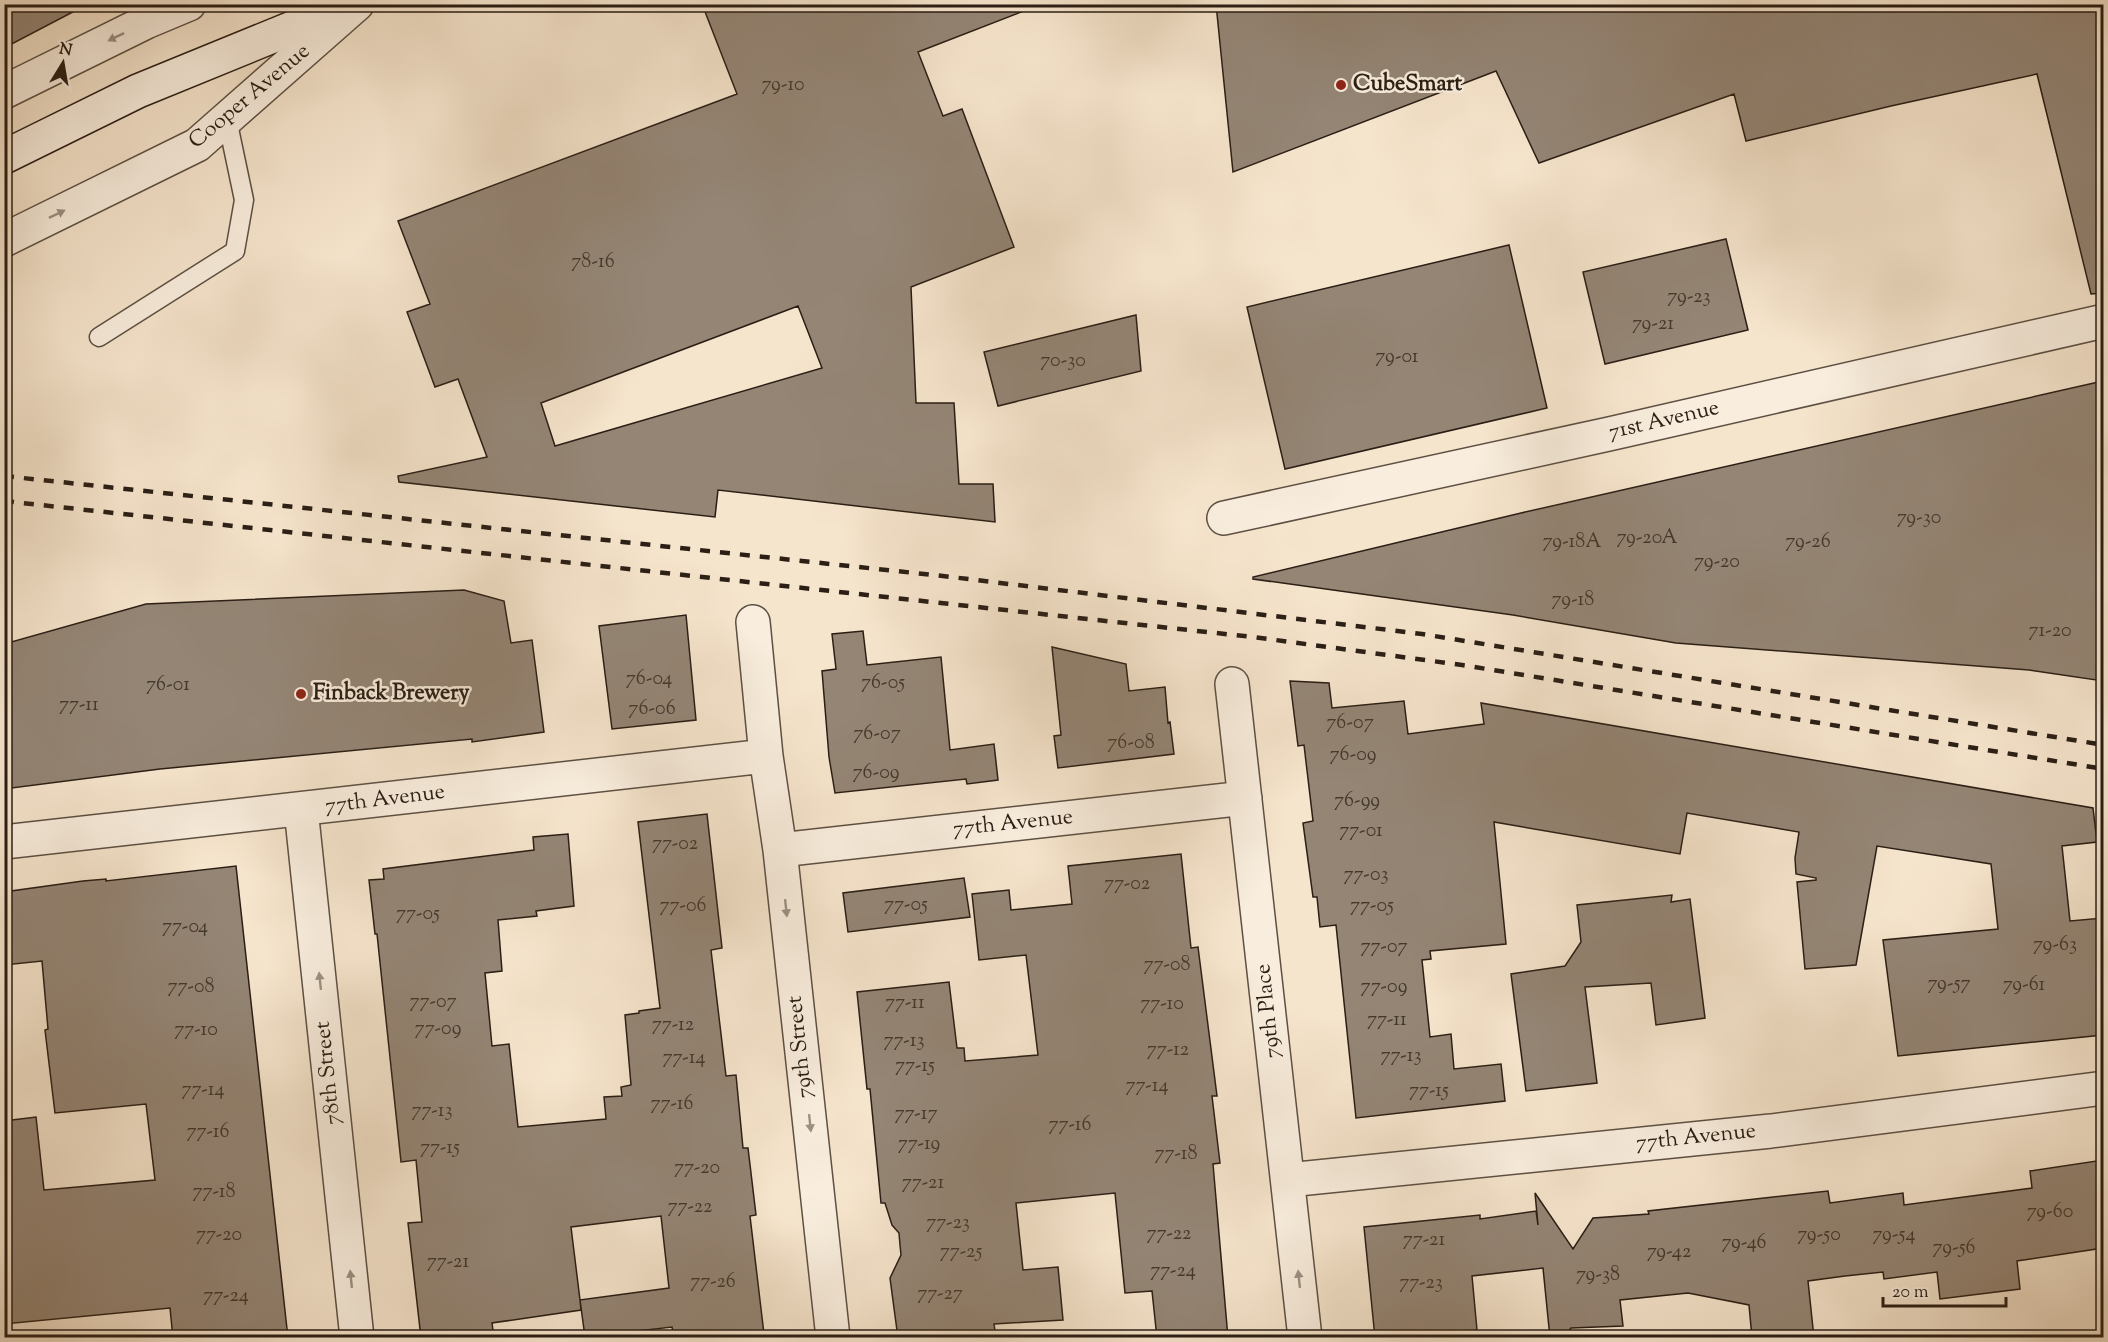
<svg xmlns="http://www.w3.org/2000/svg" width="2108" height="1342" viewBox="0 0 2108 1342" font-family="'Sorts Mill Goudy',serif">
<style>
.building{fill:#948575;stroke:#2a1e15;stroke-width:1.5;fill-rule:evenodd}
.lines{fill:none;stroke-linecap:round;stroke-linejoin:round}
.lane-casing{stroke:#5d5043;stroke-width:21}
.street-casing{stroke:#5d5043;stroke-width:36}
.secondary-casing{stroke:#2a1e15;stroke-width:36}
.lane{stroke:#f9eede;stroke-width:18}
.street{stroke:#f9eede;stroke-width:33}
.secondary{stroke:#f9eede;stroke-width:33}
.rail{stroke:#2a1e15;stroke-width:4.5;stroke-dasharray:10 10;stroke-linecap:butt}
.oneway{fill:#9c9084}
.poi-dot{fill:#8f2418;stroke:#f9eede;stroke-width:2}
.labels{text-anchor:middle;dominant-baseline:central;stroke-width:5;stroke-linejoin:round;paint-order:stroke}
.number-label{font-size:20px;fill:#44382d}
.poi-label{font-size:22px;font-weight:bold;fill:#2a1e15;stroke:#f9eede;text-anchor:start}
.street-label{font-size:22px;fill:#2a1e15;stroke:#f9eede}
</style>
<rect width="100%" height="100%" fill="#f6e5cd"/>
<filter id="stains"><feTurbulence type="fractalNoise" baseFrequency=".00333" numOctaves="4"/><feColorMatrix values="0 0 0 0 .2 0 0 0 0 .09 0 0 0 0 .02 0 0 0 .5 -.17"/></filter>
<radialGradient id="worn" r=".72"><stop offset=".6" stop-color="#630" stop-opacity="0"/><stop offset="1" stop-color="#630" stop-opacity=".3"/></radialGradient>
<path class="building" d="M4,4H88L4,48Z
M702,4H1034V7L918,52L943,116L962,109L1014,247L911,287L916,403H954L959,484H993L995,522L718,490L715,517L399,482L398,476L487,457L458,379L435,387L407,312L430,304L398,221L737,94ZM798,306L822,368L555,446L541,403Z
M1216,4H2103V293L2091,294L2037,74L1891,106L1746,141L1734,94L1539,163L1496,71L1233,172Z
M1726,239L1748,330L1605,364L1583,272Z
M1509,245L1547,408L1285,469L1247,307Z
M1136,315L1141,371L998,406L984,352Z
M2103,381V681L2029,670L1676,643L1513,615L1253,579V577L1521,513Z
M464,590L504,601L511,643L532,640L544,732L472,742V739L160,769L4,789V644L146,604Z
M686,615L696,720L612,729L599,626Z
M863,631L867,665L941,657L950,750L994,744L998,780L967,784L966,779L835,793L829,757L822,671L836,669L832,634Z
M1052,647L1126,664L1129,691L1165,687L1168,723L1170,722L1174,754L1058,768L1054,736L1061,735Z
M1290,681L1329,683L1332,708L1404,701L1408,734L1484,724L1481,703L2093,808L2097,842L2062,846L2070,921L2103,918V1035L1898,1056L1883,940L1998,929L1991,864L1877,846L1856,965L1805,969L1797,882L1816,880V878L1796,874L1795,858L1799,832L1687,813L1680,854L1494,822L1506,944L1430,951L1431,959L1422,960L1430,1037L1451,1034L1454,1069L1501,1064L1505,1101L1356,1118L1336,925L1320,927L1317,897H1313L1303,823L1313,821L1304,745L1298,746Z
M707,814L722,948L711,950L726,1076L736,1075L743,1148H748L756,1215L750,1216L764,1334L737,1338H674L672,1327L585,1337L580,1300L581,1310L492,1323L494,1338H421L408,1223L422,1222L416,1160L401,1162L377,934H375L369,880L384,879L383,869L534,850L533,837L568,834L574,906L536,911L537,916L498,920L502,971L485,973L492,1046L509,1044L518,1127L606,1119L604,1097L622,1096L621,1087L631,1085L625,1015L639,1013V1011L660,1008L638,822ZM661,1216L669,1288L580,1300L571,1227Z
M1181,854L1191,948L1198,947L1217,1096H1212L1220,1163L1213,1164L1228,1338H1157L1152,1291L1125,1293L1115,1193L1016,1203L1023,1270L1058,1267L1063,1320L994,1324L996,1338H898L890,1278L901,1255L900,1245L899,1233L892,1225L885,1203H881L870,1089H867L857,992L949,982L957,1048H964L965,1061L1038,1055L1026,955L979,960L972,894L1009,890L1011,910L1072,904L1068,866Z
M236,866L288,1338H173L170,1308L4,1324V1121L36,1117L44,1190L155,1180L146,1104L55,1113L45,1030L48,1029L42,961L4,965V892L83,881L106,879V881Z
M964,878L970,917L848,932L843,893Z
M1672,895L1671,902L1690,899L1705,1018L1656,1025L1651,983L1585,987L1597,1083L1526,1091L1511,974L1565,966L1581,942L1577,905Z
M2103,1160V1248L2017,1261L2020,1289L1940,1299L1937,1272L1884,1279L1883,1272L1845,1276L1808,1281L1814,1338H1752L1749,1305L1688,1293L1620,1300L1623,1326L1571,1328L1563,1338H1550L1543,1268L1472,1276L1477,1330L1464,1332V1338H1375L1364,1227L1480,1215V1219L1536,1211L1538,1225L1535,1193L1573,1249L1593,1218L1649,1214L1648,1211L1828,1191L1830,1203L1903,1193L1904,1205L2032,1188L2030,1171Z"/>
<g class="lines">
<g class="lane-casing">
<path id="lane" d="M99,337L235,251L244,200L227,119"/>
</g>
<g class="street-casing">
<path id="street" d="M4,92L146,22L189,4
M4,240L197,145L357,4
M1224,518L1609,434L2104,321
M753,622L766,756L780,850L833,1338
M1232,684L1305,1338
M301,809L357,1338
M4,842L766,756
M780,850L1245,798
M1288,1180L1771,1131L2104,1088"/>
</g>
<g class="secondary-casing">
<path id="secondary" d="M4,157L138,91L351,4"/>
</g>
<use href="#lane" class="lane"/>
<use href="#street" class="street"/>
<use href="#secondary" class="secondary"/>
<path class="rail" d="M4,476L943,576L1422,634L2104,745
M4,501L1253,637L1462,665L2104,769"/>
</g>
<defs><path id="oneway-solid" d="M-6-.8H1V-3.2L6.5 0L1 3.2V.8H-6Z" transform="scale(1.5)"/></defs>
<g class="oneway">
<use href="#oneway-solid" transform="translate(116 37) rotate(154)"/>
<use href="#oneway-solid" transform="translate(57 214) rotate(-26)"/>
<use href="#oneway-solid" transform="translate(786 908) rotate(84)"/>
<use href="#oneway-solid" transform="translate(320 981) rotate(-96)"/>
<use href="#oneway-solid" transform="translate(810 1123) rotate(84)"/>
<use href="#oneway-solid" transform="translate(351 1279) rotate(-96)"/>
<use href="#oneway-solid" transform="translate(1299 1279) rotate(-96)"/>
</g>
<g class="poi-dot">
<circle cx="1341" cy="85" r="6"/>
<circle cx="301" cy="694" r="6"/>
</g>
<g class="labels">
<g class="number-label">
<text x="783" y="85">79-10</text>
<text x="593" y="262">78-16</text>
<text x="1689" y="297">79-23</text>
<text x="1653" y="324">79-21</text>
<text x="1397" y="357">79-01</text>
<text x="1063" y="361">70-30</text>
<text x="1919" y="518">79-30</text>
<text x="1647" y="538">79-20A</text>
<text x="1572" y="542">79-18A</text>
<text x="1808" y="542">79-26</text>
<text x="1717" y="562">79-20</text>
<text x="1573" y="600">79-18</text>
<text x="2050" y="631">71-20</text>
<text x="649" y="679">76-04</text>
<text x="883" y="683">76-05</text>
<text x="168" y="685">76-01</text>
<text x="79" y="705">77-11</text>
<text x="652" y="709">76-06</text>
<text x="1350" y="723">76-07</text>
<text x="877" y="734">76-07</text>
<text x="1131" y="743">76-08</text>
<text x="1353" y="755">76-09</text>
<text x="876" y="773">76-09</text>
<text x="1357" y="801">76-99</text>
<text x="1361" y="831">77-01</text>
<text x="675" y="844">77-02</text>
<text x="1366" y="875">77-03</text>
<text x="1127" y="884">77-02</text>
<text x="906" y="905">77-05</text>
<text x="683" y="906">77-06</text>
<text x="1372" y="906">77-05</text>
<text x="418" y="914">77-05</text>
<text x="185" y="927">77-04</text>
<text x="2055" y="945">79-63</text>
<text x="1384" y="947">77-07</text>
<text x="1167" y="965">77-08</text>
<text x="1949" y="984">79-57</text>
<text x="2024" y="985">79-61</text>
<text x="191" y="987">77-08</text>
<text x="1384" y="987">77-09</text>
<text x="433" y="1002">77-07</text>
<text x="905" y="1003">77-11</text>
<text x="1162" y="1004">77-10</text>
<text x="1387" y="1020">77-11</text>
<text x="673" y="1025">77-12</text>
<text x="438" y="1029">77-09</text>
<text x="196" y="1030">77-10</text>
<text x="904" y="1041">77-13</text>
<text x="1168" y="1050">77-12</text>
<text x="1401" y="1056">77-13</text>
<text x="684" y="1058">77-14</text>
<text x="915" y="1066">77-15</text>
<text x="1147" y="1086">77-14</text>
<text x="203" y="1090">77-14</text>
<text x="1429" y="1091">77-15</text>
<text x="672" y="1104">77-16</text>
<text x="432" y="1111">77-13</text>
<text x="916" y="1114">77-17</text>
<text x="1070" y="1125">77-16</text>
<text x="208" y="1132">77-16</text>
<text x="919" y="1144">77-19</text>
<text x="440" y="1148">77-15</text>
<text x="1176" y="1154">77-18</text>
<text x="697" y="1168">77-20</text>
<text x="923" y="1183">77-21</text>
<text x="214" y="1192">77-18</text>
<text x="690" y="1207">77-22</text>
<text x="2050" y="1212">79-60</text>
<text x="948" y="1223">77-23</text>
<text x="1169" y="1234">77-22</text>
<text x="219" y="1235">77-20</text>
<text x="1819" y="1235">79-50</text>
<text x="1894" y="1235">79-54</text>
<text x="1424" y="1240">77-21</text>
<text x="1744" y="1243">79-46</text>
<text x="1954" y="1248">79-56</text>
<text x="961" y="1252">77-25</text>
<text x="1669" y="1252">79-42</text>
<text x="448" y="1262">77-21</text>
<text x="1173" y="1271">77-24</text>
<text x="1598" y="1275">79-38</text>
<text x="713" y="1282">77-26</text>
<text x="1421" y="1283">77-23</text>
<text x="940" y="1294">77-27</text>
<text x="226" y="1296">77-24</text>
</g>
<g class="poi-label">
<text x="1353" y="85">CubeSmart</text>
<text x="313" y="694">Finback Brewery</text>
</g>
<g class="street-label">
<text transform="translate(250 97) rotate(-40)">Cooper Avenue</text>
<text transform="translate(1664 421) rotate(-13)">71st Avenue</text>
<text transform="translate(385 800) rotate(-7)">77th Avenue</text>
<text transform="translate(1013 824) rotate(-6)">77th Avenue</text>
<text transform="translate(1269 1011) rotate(-96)">79th Place</text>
<text transform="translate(801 1047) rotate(-96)">79th Street</text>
<text transform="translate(329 1073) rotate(-96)">78th Street</text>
<text transform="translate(1696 1138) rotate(-6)">77th Avenue</text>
</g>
</g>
<rect width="2108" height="1342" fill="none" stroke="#f6e5cd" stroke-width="24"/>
<rect x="6" y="6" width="2096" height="1330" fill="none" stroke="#2a1e15" stroke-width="3"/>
<rect x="12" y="12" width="2084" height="1318" fill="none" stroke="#2a1e15" stroke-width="1.5"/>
<g transform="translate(63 63) rotate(11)" stroke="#f9eede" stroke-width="4.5" paint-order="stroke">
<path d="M0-4.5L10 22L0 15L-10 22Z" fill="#2a1e15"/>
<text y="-9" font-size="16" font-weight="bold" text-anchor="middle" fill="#2a1e15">N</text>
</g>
<path d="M1883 1297v9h123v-9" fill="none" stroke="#2a1e15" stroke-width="3"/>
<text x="1892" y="1297" font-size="18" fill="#2a1e15" stroke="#f9eede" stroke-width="4.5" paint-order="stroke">20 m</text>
<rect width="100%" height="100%" filter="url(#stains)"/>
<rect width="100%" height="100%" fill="url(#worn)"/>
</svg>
